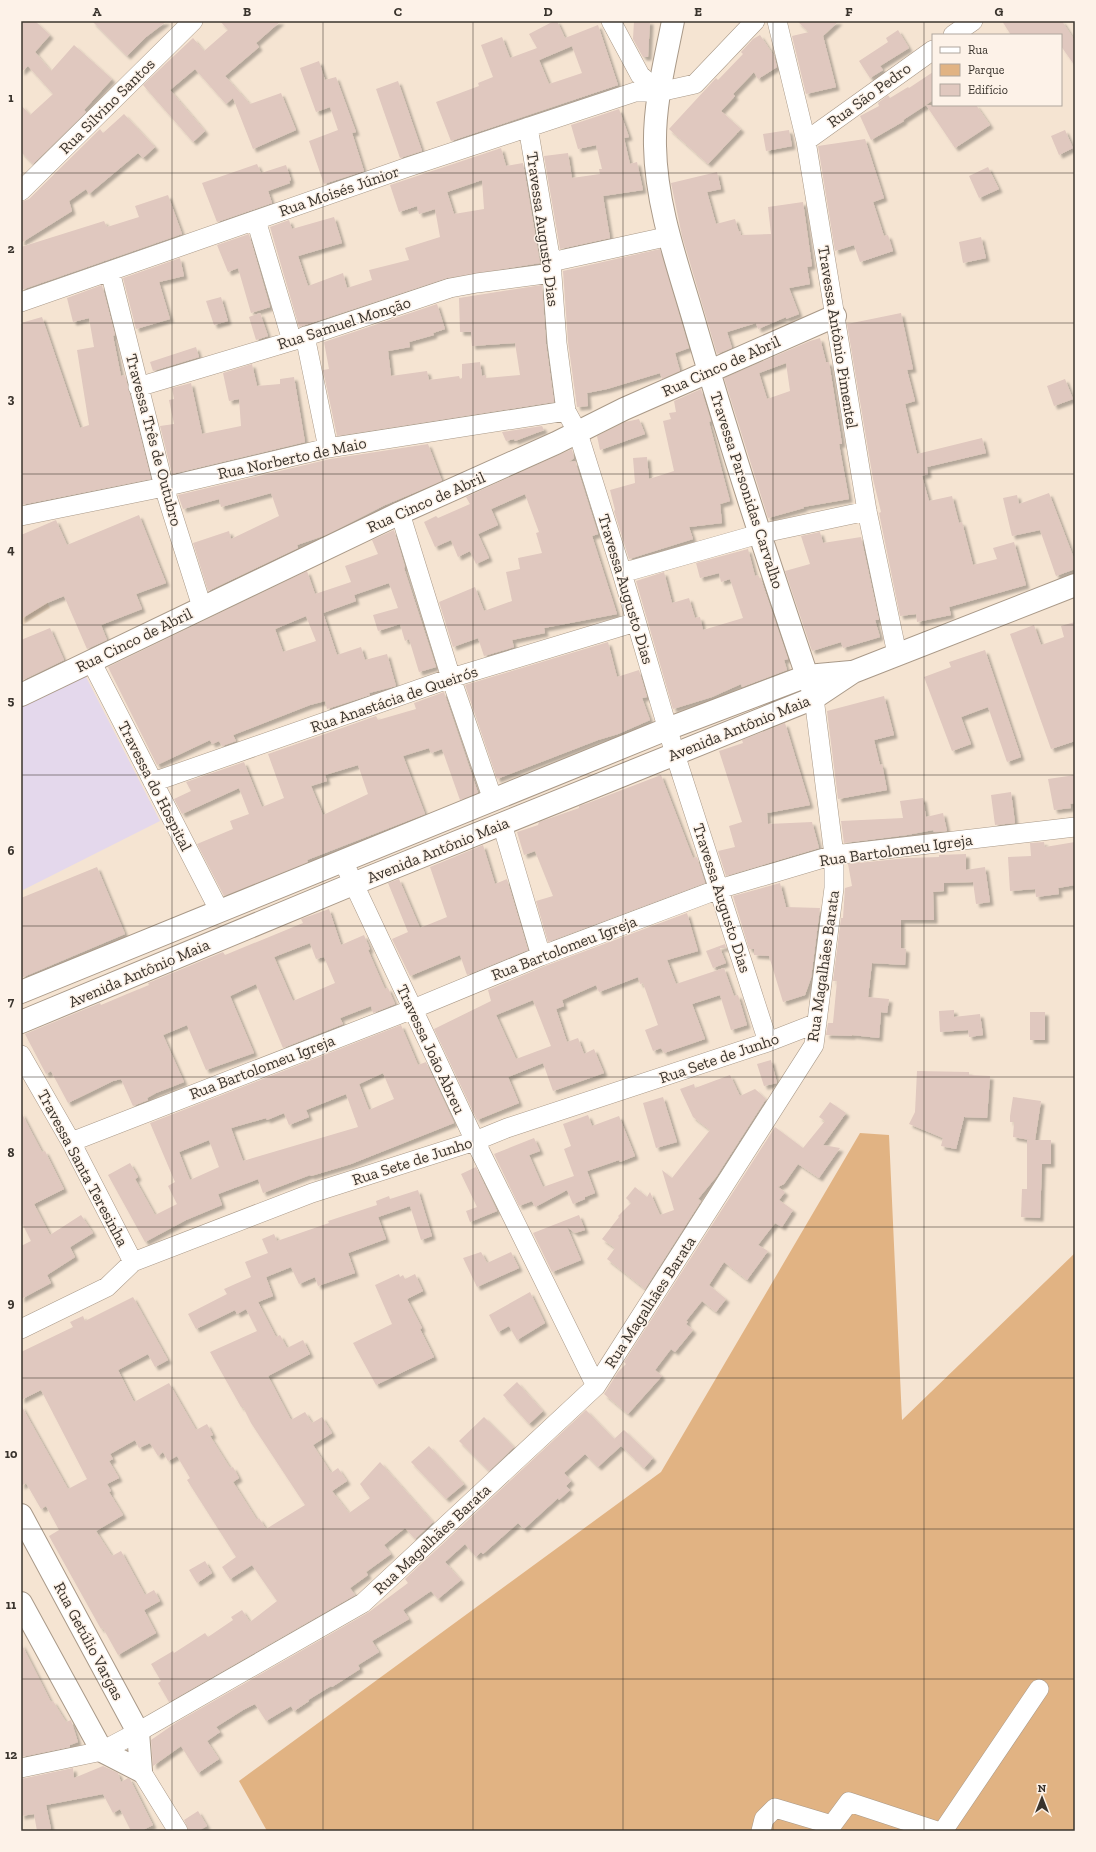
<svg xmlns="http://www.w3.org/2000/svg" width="1096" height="1852" viewBox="0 0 1096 1852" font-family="'Zilla Slab',serif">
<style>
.built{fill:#eed8c0}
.medical{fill:#e4d8ec}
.green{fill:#e1b383}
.building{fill:#e0c8bf;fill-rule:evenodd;filter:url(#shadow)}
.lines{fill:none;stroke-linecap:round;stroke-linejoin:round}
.street-casing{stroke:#a99988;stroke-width:20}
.secondary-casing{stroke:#a99988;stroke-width:24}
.street{stroke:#fff;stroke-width:19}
.secondary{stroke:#fff;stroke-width:22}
.grid{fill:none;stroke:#3a342d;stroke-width:1;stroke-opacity:0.55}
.labels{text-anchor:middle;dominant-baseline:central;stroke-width:3;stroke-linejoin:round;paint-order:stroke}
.street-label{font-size:16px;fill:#3a342d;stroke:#fdf2e8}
.neatline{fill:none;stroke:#3a342d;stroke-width:1.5}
.grid-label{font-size:13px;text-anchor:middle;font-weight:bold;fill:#3a342d}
</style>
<defs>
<filter id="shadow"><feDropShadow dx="3.5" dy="3.5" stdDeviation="1" flood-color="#0004"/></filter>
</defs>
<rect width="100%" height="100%" fill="#f5e4d2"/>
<path class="built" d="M21,553L50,608L21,626Z"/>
<path class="medical" d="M82,669L160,821L21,891V700Z"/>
<path class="green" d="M860,1133L889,1135L902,1420L1075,1253V1831H267L239,1781L661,1472Z"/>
<path class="building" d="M21,21H35L50,35L35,52L51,71L74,45L112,79L84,110L86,112L33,164L21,152V105L30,115L53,94L28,66L21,72Z
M92,21H167L146,37L127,56Z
M220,21H281L256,43L259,47L225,76L250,104L281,93L296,130L253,149L233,98L226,104L195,69L170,90L205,131L193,142L143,85L193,38L204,51L228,30Z
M554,21H557L565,38L598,25L618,85L451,141L436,102L479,86L478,83L493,77L481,45L502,37L510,58L537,48L529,34ZM572,46L582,73L549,84L539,60Z
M634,21H650L648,57H643L633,39Z
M797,21H839L823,36L836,87L806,94L792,36L809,32Z
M1002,21H1062L1075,41V66L1061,46V35H1011Z
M898,30L909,48L880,66L883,70L870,78L859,61L888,42L886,38Z
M760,35L774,56L777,67L758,79L754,72L733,94L735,96L721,111L741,129L708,164L669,129L716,78L718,80L743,54L741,52L753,39Z
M319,61L325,80L336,77L356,132L352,133L364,171L324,184L309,141L338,130L330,107L316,112L300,68Z
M933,72V100L926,105H976L990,125L955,148L926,105L903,120L904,121L871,140L860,116L879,106L878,103L888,95L890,98L908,87L909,88Z
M398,81L422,151L400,158L376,89Z
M619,109L629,137L624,138L630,164L637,162L643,190L603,196L610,238L560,249L544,156L568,153L572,178L600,174L599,169H602L596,145L578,149L571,125Z
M124,114L155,147L143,158L138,153L89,194L86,189L69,201L72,211L21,243V202L29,199L100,129L103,133Z
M789,130L792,146L766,151L763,134Z
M1065,130L1073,148L1059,155L1051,136Z
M865,139L884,198L873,202L884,236L888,235L893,251L860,262L854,245L835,251L818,146Z
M501,148L506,166L523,163L540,263L447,278L299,327L270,227L289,220L292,229L334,217L342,243L298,256L308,286L343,273L347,288L372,280L369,270L409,260L405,248L440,237L435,209L419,214L417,206L399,212L390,185ZM482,180L484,209L454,214L447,192Z
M257,164L261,173L286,165L291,180L289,181L290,183L268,191L272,203L217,222L202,183Z
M988,167L999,189L979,198L969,176Z
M717,172L721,189L707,192L716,224L735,219L739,232L740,231L741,235L771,234L768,207L803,202L812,266L807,267L810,284L789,288L799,314L786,319V317L758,329L756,323L727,332L732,348L717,354L682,236L671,183Z
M168,195L182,234L21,290V247L104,221L107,227L139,217L135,206Z
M249,234L270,307L251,313L238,268L228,272L217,245Z
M981,237L986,258L963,263L959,242Z
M660,249L689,348L675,353L680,371L662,379L660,373L607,389L587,393L588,406L577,407L568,342L563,271Z
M180,258L184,276L159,282L170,319L136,329L123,278Z
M102,285L115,335L113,336L121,376L125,375L151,479L21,505V323L42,317L80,428L89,425L77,350L94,347L89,318L73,322L67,298Z
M542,285L546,344L554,402L337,436L323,370L329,369L324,342L437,304L445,329L433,333L434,335L409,342L410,347L388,351L391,376L427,371L429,380L459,376L460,379L462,378V364L480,362L482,376L486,375V378L520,375L515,343L472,346L471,332H460L459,298Z
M221,297L228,321L214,325L206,301Z
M260,313L268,336L256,340L249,317Z
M901,313L913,369L907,370L915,401L905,404L917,454L982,438L986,453L927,467L928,474L922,476L929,501L952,496L959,523L962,522L973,565L997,559L993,548L1014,542L1026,585L949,607L951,615L917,622L916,614L900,616L879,513L881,512L873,479L847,324Z
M820,338L826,362H829L842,444H839L849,499L803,507L804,508L768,518L724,378L810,341ZM786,363L790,391L767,399L759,373Z
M196,347L199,357L153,371L150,362Z
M252,364L257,386L280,384V379L294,377L305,442L172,474L160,426L174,424L169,400L174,399L172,388L191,383L202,434L241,426L239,399L229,401L223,373Z
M1065,379L1073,399L1054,406L1047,386Z
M701,389L711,421L709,422L730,501L720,504L722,523L689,527L693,539L629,559L614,511L615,510L610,490L635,483L633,458L647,457L649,479L674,471L663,421L671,419L669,413L676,412L674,401Z
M639,419L645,434L600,450L597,436L625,422Z
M542,426L544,430L515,441L514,439L506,441L502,432Z
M428,444L442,481L385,505L326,535L297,545L298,548L208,591L193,543L229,531L231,539L279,516L271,493L221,507L219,499L183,509L178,495L330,459Z
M572,449L574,458L569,462L575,461L598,534L592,536L617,614L544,628L545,633L512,640L514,647L484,656L478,638L453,647L439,602L475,587L484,611L512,601L506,572L520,569L518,558L542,553L536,533L539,532L525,494L491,509L498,525L478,534L489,558L476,564L470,551L458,557L451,540L435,547L424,522L436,516L438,518L470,504L466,497Z
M1049,493L1075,561V569L1056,576L1040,530L1012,536L1003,498L1017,495L1019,504Z
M139,515L166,583L136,594L142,609L101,625L107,640L87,649L64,596L47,603L21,619V535L56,520L67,545Z
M394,530L405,567L404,568L436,667L419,672L409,639L405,641L400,624L378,631L373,615L398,608L389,583L354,595L356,601L323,613L337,655L361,647L365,660L387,654L396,686L369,693L370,695L327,709L325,701L310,705L233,735L236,741L222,746L219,741L212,744L210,740L157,765L108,667L307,571L315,594L351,582L345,566L378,554L372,540ZM306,616L316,641L283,652L275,629Z
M820,532L823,543L861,537L879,620H875L880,637L843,648L841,642L812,651L785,571L810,564L801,536Z
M748,549L755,576L758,575L760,579H761L788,659L784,660L787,670L742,687L741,684L712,697L673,709L636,581L664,572L672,603L689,598L695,618L700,617L703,630L743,618L730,579L721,582L719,573L700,578L696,563Z
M1075,622V741L1051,749L1010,634L1034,625L1041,645L1064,637L1061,626Z
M50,628L64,660L21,681V640Z
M608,642L617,677L639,670L647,697L642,698L650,720L618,734L598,740L497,779L465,685Z
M985,650L1021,757L1007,762L988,707L961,717L971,744L952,751L924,677L951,667L949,662Z
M444,692L478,793L460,800L442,749L431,753L429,748L403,756L425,814L307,860L308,862L224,896L197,844L233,829L230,821L249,814L239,788L182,814L174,799L191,791L186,782L244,762L262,807L284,798L268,754L376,716L378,720L416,709L414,703ZM358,765L368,794L323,815L311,786L327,781L325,775Z
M884,696L894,735L874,740L880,765L882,764L887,790L838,799L827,711Z
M785,723L810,805L767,813L768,824L812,822L819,848L726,876L718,851L735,847L729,826L742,822L719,751L743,743L742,740Z
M661,775L693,858L697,857L705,883L548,942L536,901L553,896L535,851L524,855L517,832L538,825L539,822L579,808V806L588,803Z
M1075,775V803L1070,804L1071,808L1054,810L1048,779Z
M1011,792L1015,823L995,825L991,795Z
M923,798L926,817L943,813L947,831L934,832L933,830L907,835L844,843L841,821L903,818L900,801Z
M1044,842L1045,847L1075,842V885L1058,888L1059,894L1036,897L1035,889L1010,891L1008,857L1031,856L1030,843Z
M483,845L495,884L507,879L528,950L467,975L460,955L410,976L392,939L408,932L388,883L399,879L420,928L447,917L430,867Z
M966,854V870L985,867L990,902L976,904L973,882L944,883V891L933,892L934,920H901V948L906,949L905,965L872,963L868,997L889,999L887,1013L881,1012L879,1038L852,1035V1036L826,1035L828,1023H833L837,981H833L841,918H843L845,888L852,886L848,864L907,858L939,857V855Z
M97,867L125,934L21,978V898Z
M780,883L786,907L820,908L811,978L805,995L783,1002L769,956L754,955V949H749L733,896Z
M329,909L341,945L364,935L370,949L368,950L385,989L388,988L395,1004L373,1013L371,1006L340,1018L343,1024L283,1048L256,984L230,996L254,1053L206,1070L187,1025L163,1035L184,1082L156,1093L147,1098L148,1100L133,1106L121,1079L113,1081L68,1103L51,1071L46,1074L25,1034L100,1003L101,1005L127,994L149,985L148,983L223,952L225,955L303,923L301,919ZM310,943L316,959L324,957L335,983L293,1001L274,957Z
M687,913L698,951L667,960L676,984L724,968L734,996L738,995L747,1025L731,1030L720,995L692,1004L705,1039L664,1053L661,1048L653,1051L645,1030L658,1025L643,983L640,984L638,977L599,992L596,985L562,1000L564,1006L556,1009L567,1042L578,1038L584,1054L594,1049L604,1073L553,1091L543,1063L508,1077L519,1103L477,1120L434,1029L491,1001L488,990L545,966ZM533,1000L551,1046L516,1059L496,1015Z
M725,944L726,948H720L726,963L713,968L706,951Z
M954,1010V1017L980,1014L983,1035L969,1037L968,1030L940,1032L939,1011Z
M1030,1012H1045V1040H1030Z
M401,1025L418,1065L426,1062L454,1123L351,1164L311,1176L310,1175L263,1193L258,1179L218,1194L222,1205L186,1220L145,1242L108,1175L130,1163L138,1177L135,1179L155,1215L177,1204L168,1186L175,1182L150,1123ZM383,1073L394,1099L369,1110L359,1084ZM346,1094L358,1127L243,1161L231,1128L266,1118L267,1120L284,1113L289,1125L309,1117L306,1110ZM209,1140L219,1167L190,1180L179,1152Z
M771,1060L777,1083L764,1086L757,1064Z
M917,1071L969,1072V1075L990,1076L987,1118L964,1117L956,1149L941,1146L943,1138L909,1124L915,1112Z
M730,1075L740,1096L755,1089L766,1099L716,1177L698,1199L701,1201L645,1289L607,1259L615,1248L602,1239L619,1217L618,1216L631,1203L626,1198L635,1187L647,1197L650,1192L660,1215L674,1210L662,1170L672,1178L710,1130L693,1117L680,1089L694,1084L695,1088Z
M663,1097L677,1142L656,1148L643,1103Z
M1013,1097L1041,1101L1035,1140H1051V1164H1042L1040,1218L1021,1217L1022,1189H1027V1140H1030L1013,1137L1014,1122H1010V1116Z
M830,1102L846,1113L823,1145L840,1148L819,1178L798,1164L784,1184L778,1187L785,1192L779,1200L793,1210L782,1227L775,1223L758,1245L768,1251L747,1280L724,1262L709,1285L726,1299L716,1312L702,1301L686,1321L688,1322L686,1324L693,1330L675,1352L671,1349L655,1370L662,1376L628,1414L604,1394L618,1372L626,1364L624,1362L775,1127L803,1148L825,1121L819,1117Z
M21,1112L42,1152L45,1151L64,1189L34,1204L50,1235L81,1215L93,1233L70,1247L75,1257L47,1275L51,1283L21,1299V1246L31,1241L21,1221Z
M588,1115L592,1126L619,1116L635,1156L620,1162L619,1160L587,1171L595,1193L585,1197V1199L573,1204L567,1190L535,1207L532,1201L519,1206L494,1154L534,1138L540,1151L529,1155L543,1187L574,1176L564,1149L571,1146L563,1124Z
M476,1167L497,1211L470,1222L466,1211L477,1207L461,1174Z
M418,1190L432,1236L421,1240L410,1206L378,1217L386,1239L348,1253L355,1273L318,1286L315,1277L299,1284L291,1267L266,1277L273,1296L258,1302L276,1337L280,1335L287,1348L303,1340L310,1354L268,1376L291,1420L305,1412L312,1423L322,1417L332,1433L313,1445L331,1473L338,1468L347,1481L332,1491L349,1513L370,1498L360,1484L380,1462L433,1522L415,1539L405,1528L384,1545L391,1554L366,1572L368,1575L350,1588L355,1595L169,1702L158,1683L161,1681L151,1664L173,1651L174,1653L205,1633L208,1637L233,1620L231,1617L242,1610L250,1622L277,1601L252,1565L230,1579L222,1567L236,1557L187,1480L190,1478L177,1456L168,1461L163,1452L158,1456L150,1443L139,1448L135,1440L110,1454L113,1459L109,1461L119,1478L107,1484L111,1491L109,1492L123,1515L96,1531L112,1556L121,1551L145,1595L154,1590L160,1601L144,1610L156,1633L118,1655L103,1628L101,1629L49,1536L59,1530L46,1506L41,1509L26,1483L21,1486V1405L68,1489L87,1479L41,1390L21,1400V1352L73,1327L70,1322L83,1316L85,1321L133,1297L168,1360L155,1367L148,1354L118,1370L134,1402L169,1383L196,1430L207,1424L213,1435L210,1436L230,1468L233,1467L239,1478L233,1482L257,1520L259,1518L266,1529L305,1505L251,1423L243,1407H241L210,1352L257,1331L246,1309L237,1314L235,1310L196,1329L188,1314L227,1294L224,1289L251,1277L245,1262L268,1253L262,1239L274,1234L277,1241L329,1223L328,1221L377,1205L376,1201L389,1196L390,1199Z
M579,1215L585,1230L575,1233L567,1227L581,1260L552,1272L533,1233Z
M481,1252L487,1263L511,1252L519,1268L477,1287L463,1258Z
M399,1274L400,1277L403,1275L405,1279L415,1274L423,1291L407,1299L422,1328L420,1329L434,1357L376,1385L353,1343L392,1324L375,1285Z
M530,1292L545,1323L517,1340L509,1326L498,1332L489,1315Z
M517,1382L543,1411L529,1424L503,1395Z
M586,1410L621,1446L598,1467L585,1454L564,1473L571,1481L566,1486L570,1490L559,1500L558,1498L524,1529L518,1523L483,1554L481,1552L476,1557L465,1544L445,1562L461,1580L438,1599L431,1591L403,1610L409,1619L372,1641L379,1652L358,1665L360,1669L332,1687L331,1686L308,1700L309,1701L294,1711L291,1706L266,1721L255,1704L243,1710L216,1727L220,1732L207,1741L219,1759L198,1773L181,1746L153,1766L151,1740L177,1722L369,1612L408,1583L405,1579Z
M484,1417L514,1447L489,1471L459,1441Z
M624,1430L653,1458L644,1468L614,1439Z
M429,1446L464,1484L446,1499L411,1462Z
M205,1561L212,1573L197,1583L189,1570Z
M21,1643L51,1702L53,1701L66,1722L71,1720L78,1742L70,1745V1747L21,1757Z
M103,1766L118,1773L121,1782L128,1778L130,1779L153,1825L141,1831H131L120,1809L113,1813L103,1794L46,1805L51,1829L37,1831L34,1814L21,1816V1779L73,1768L74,1778Z
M198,1811L207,1826L198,1831H189L184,1820Z"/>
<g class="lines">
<g class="street-casing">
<path id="street" d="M611,21L640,75L659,92
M777,21L806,141L867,511L897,654
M953,35L973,21
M528,127L551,262L557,343L566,411L578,433L622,573L675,754L768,1042
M806,141L933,50
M21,191L193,21
M256,220L292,341
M551,262L670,236
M110,271L164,487L202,607
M21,302L408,167L635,92H659L695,84L755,21
M305,336L328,448
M138,387L292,341L450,288L477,283L552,273
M400,513L451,678L493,800
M21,516L164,487L328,448L566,411
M622,573L759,534L867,511
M91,661L219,910
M153,782L451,678L636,622
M502,824L541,956
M343,861L475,1141L596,1386
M21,1055L71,1142L133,1262
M71,1142L413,1009L541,956L719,889L834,855L1075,827
M21,1329L107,1287L133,1262L312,1193L475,1141L507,1128L768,1042L817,1023
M21,1768L102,1751L138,1732L363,1603L596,1386L814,1045L834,888V855L814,698L809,684
M141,1771L178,1831
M761,1831L764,1819L775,1808L832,1825L849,1802L937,1831
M943,1831L1039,1689"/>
</g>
<g class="secondary-casing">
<path id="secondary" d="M673,21C665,62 654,104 655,146C656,209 680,271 697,331C731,447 768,561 807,676
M21,695L400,513L556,443L624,409L835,316
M21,992L667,729L807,676L851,672
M21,1022L353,884L814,698L853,672L1075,585
M21,1515L138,1732L141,1771
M21,1603L102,1751L141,1771"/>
</g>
<use href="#street" class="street"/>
<use href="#secondary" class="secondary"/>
</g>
<path class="grid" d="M172,21V1831M323,21V1831M473,21V1831M623,21V1831M773,21V1831M924,21V1831M21,173H1075M21,323H1075M21,474H1075M21,625H1075M21,775H1075M21,926H1075M21,1077H1075M21,1227H1075M21,1378H1075M21,1529H1075M21,1679H1075"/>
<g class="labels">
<g class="street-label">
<text transform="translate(869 95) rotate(-36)">Rua São Pedro</text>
<text transform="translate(107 106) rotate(-45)">Rua Silvino Santos</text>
<text transform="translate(339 191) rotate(-19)">Rua Moisés Júnior</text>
<text transform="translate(543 229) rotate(82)">Travessa Augusto Dias</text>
<text transform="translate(344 323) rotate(-18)">Rua Samuel Monção</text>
<text transform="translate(838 337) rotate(81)">Travessa Antônio Pimentel</text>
<text transform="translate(721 366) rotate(-24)">Rua Cinco de Abril</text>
<text transform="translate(154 440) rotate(75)">Travessa Três de Outubro</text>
<text transform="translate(292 458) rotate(-12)">Rua Norberto de Maio</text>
<text transform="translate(747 490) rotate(72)">Travessa Parsonidas Carvalho</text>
<text transform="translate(426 502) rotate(-24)">Rua Cinco de Abril</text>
<text transform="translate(626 589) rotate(73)">Travessa Augusto Dias</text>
<text transform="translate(134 640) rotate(-26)">Rua Cinco de Abril</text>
<text transform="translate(394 699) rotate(-19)">Rua Anastácia de Queirós</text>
<text transform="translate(739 728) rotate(-22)">Avenida Antônio Maia</text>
<text transform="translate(155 786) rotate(63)">Travessa do Hospital</text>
<text transform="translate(438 850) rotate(-22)">Avenida Antônio Maia</text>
<text transform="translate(896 850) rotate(-8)">Rua Bartolomeu Igreja</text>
<text transform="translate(722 898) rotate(72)">Travessa Augusto Dias</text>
<text transform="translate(564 948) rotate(-21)">Rua Bartolomeu Igreja</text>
<text transform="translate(823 966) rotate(-82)">Rua Magalhães Barata</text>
<text transform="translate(139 973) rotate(-23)">Avenida Antônio Maia</text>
<text transform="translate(431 1049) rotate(65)">Travessa João Abreu</text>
<text transform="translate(719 1058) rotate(-19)">Rua Sete de Junho</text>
<text transform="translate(262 1067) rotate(-21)">Rua Bartolomeu Igreja</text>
<text transform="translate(412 1161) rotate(-18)">Rua Sete de Junho</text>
<text transform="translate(83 1168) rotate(62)">Travessa Santa Teresinha</text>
<text transform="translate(650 1302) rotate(-57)">Rua Magalhães Barata</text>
<text transform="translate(432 1539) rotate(-43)">Rua Magalhães Barata</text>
<text transform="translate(89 1641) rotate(62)">Rua Getúlio Vargas</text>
</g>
</g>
<rect width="1096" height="1852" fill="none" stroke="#fdf2e8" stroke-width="44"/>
<rect x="932" y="34" width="130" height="72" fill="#fdf2e8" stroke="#afa69d"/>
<rect x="940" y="47" width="20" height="6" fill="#ffffff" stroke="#afa69d"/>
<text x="968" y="54" font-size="12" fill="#3a342d">Rua</text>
<rect x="940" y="64" width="20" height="12" fill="#e1b383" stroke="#afa69d"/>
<text x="968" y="74" font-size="12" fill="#3a342d">Parque</text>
<rect x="940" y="84" width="20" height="12" fill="#e0c8bf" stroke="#afa69d"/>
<text x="968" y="94" font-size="12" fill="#3a342d">Edifício</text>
<g transform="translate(1042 1798)" stroke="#fdf2e8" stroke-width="3" paint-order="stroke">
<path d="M0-3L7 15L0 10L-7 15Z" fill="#3a342d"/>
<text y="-6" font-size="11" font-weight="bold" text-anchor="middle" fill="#3a342d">N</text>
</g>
<rect x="22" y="22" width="1052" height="1808" class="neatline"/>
<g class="grid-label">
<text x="97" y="16">A</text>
<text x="247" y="16">B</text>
<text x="398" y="16">C</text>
<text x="548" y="16">D</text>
<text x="698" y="16">E</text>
<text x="849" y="16">F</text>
<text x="999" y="16">G</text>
<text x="11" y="102">1</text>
<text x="11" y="253">2</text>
<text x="11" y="403">3</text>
<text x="11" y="554">4</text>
<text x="11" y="705">5</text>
<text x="11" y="855">6</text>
<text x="11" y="1006">7</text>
<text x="11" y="1157">8</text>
<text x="11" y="1307">9</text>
<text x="11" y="1458">10</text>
<text x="11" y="1609">11</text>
<text x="11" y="1759">12</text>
</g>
</svg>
